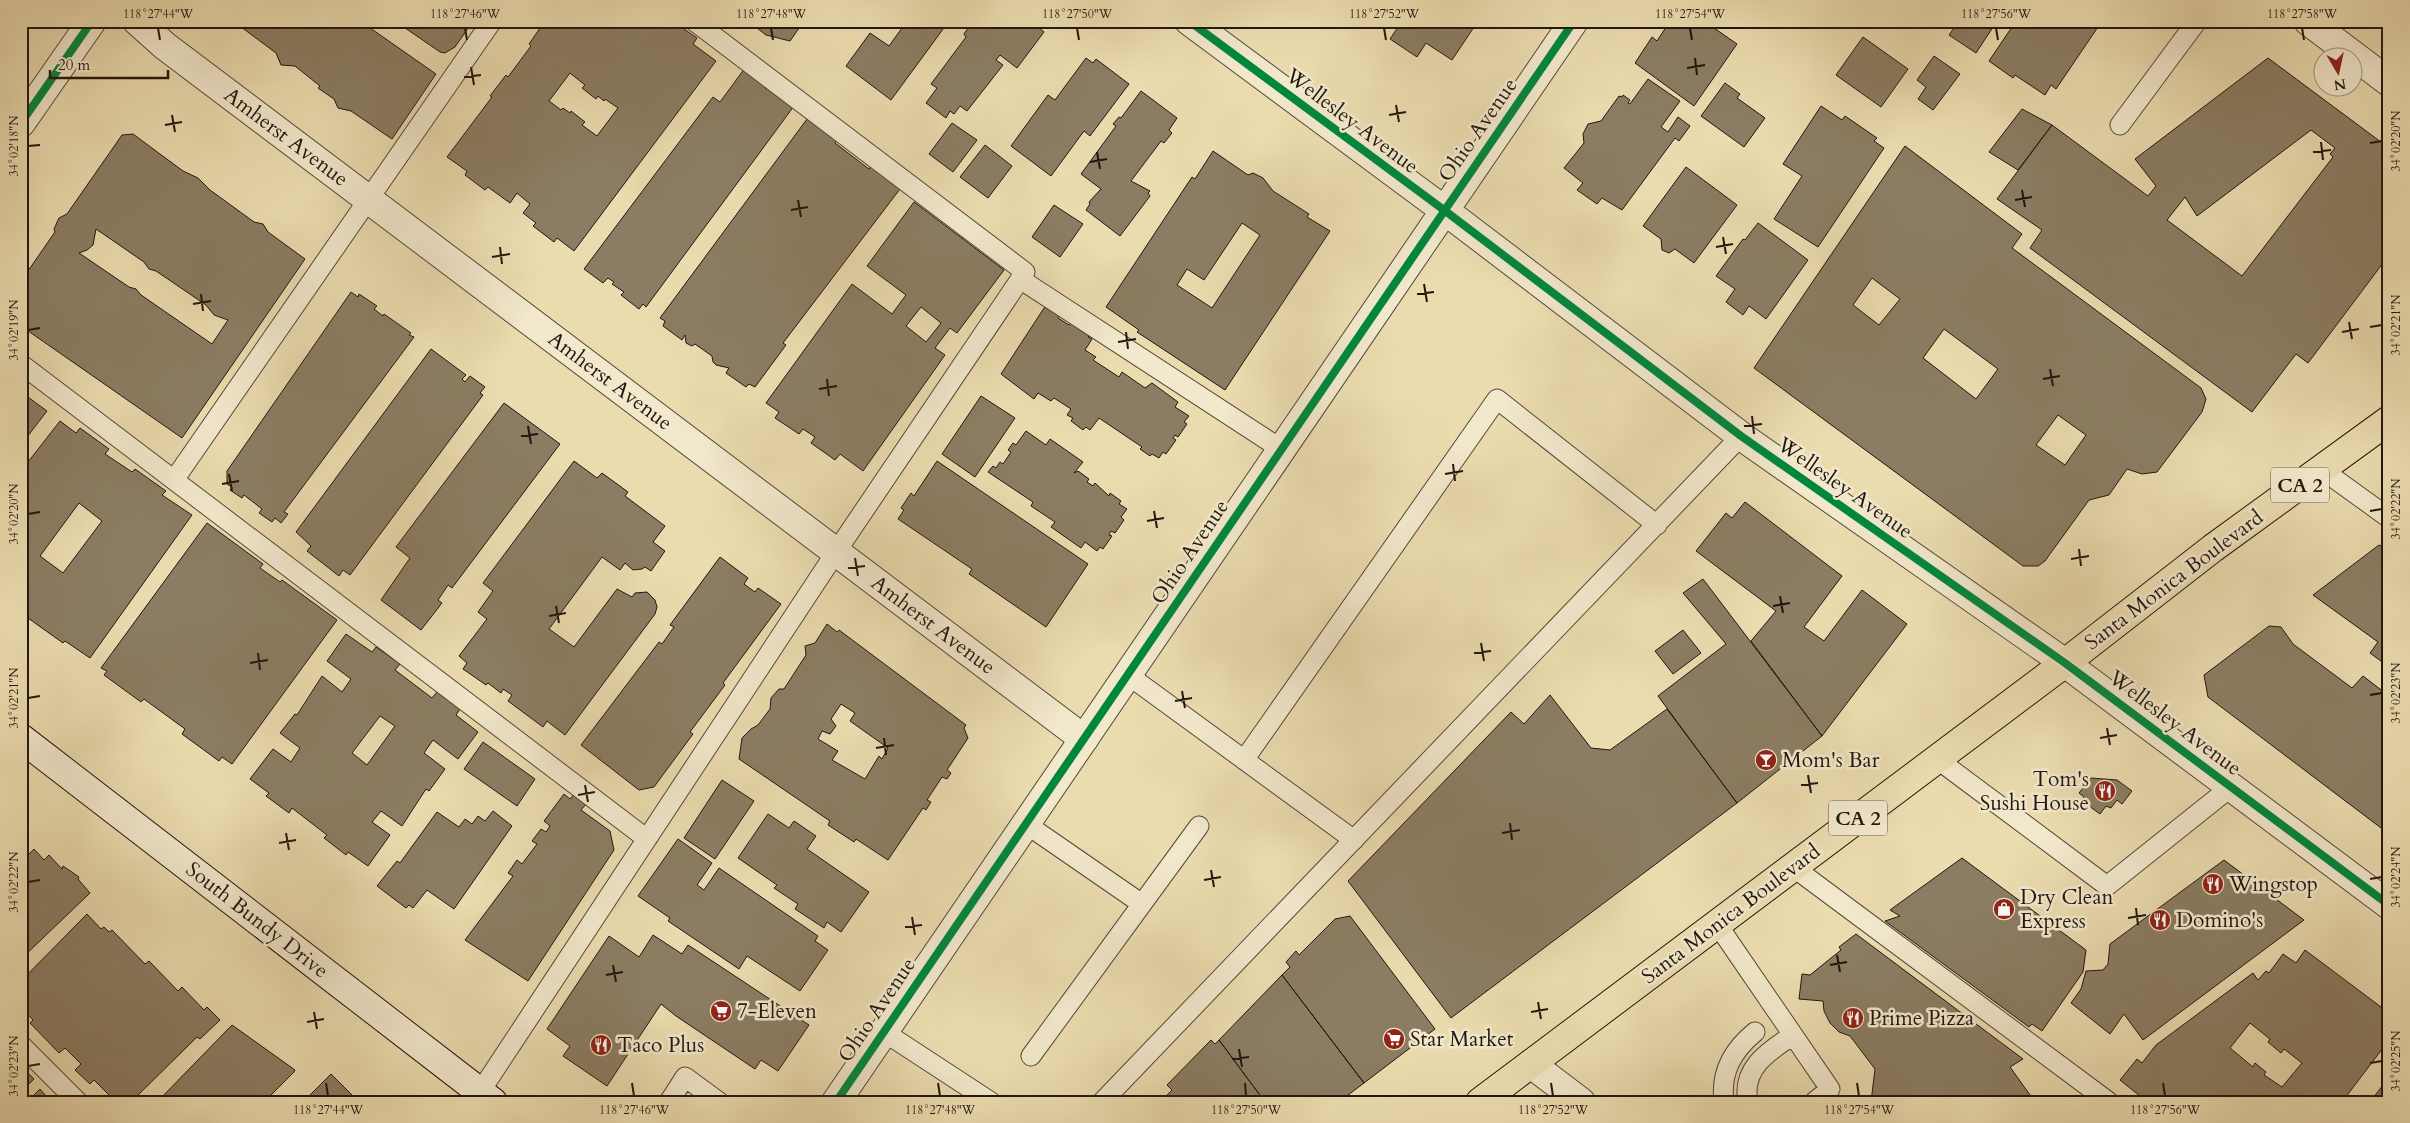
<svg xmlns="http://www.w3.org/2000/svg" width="2410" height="1123" viewBox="0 0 2410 1123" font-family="Cardo,serif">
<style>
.building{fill:#8b7d63;stroke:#22160f;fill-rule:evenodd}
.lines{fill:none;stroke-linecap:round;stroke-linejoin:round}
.service-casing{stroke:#544837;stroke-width:21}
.minor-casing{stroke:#544837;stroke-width:30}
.tertiary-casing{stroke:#544837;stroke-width:30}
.secondary-casing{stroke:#22160f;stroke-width:30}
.primary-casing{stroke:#22160f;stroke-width:30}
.service{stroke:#f2e8cc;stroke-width:19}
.minor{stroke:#f2e8cc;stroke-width:28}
.tertiary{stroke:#f2e8cc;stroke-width:28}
.secondary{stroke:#f2e8cc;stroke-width:28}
.primary{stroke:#ebdcb0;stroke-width:28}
.cycleway-casing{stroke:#f2e8cc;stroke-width:11}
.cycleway{stroke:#00873e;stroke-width:8}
.ticks{fill:none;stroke:#22160f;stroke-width:2}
.labels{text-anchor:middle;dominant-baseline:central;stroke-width:5;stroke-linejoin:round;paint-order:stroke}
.shield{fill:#f2e8cc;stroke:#605548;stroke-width:1}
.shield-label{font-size:20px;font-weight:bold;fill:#22160f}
.street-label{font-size:21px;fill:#22160f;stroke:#f2e8cc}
.poi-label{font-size:21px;fill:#22160f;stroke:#f2e8cc;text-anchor:start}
.neatline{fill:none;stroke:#22160f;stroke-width:2}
.ticks-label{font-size:12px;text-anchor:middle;fill:#22160f}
</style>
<rect width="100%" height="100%" fill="#ebdcb0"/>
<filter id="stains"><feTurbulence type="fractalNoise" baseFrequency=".004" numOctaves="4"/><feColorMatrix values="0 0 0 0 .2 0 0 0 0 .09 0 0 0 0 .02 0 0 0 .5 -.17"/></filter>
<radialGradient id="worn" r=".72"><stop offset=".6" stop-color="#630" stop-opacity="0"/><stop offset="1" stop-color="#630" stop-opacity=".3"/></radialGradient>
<path class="building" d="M233,21H360L436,74L392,139L351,111L338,108L334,99L318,88L320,86L295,66L281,65L276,53Z
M395,21H473L455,47L445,53L440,52Z
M545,21H662L672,29L677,24L697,38L693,44L716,61L574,251L557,238L554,242L533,226L536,223L523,213L530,204L517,193L510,203L488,187L485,190L465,175L467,171L447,157L492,97L490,96L506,75L508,77L531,46L529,44ZM570,73L585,85L582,88L596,99L598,96L604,101L605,99L618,108L597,136L582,125L585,122L571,111L570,113L563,108L561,110L549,101Z
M748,21H804L790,41L766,35Z
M907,21H949L891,100L846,66L870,33L889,46Z
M973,21H1031L1044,32L1017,68L1000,55L996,60L1003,65L967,111L960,106L954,114L950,111L946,118L926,103L937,88L931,84L966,37L964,34Z
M1402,21H1478L1452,60L1426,43L1417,57L1390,39Z
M1670,21H1704L1737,44L1694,106L1635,63L1652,37L1657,41Z
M1959,21H1997L1976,53L1949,35Z
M2016,21H2102L2056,89L2051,85L2045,95L2015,75L2013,78L1989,61Z
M1863,37L1908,69L1881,107L1836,75Z
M1934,56L1960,74L1933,110L1918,99L1926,87L1917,80Z
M1086,58L1093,63L1096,59L1129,84L1090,136L1084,131L1051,176L1011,146L1048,95L1055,100Z
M2268,58L2389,148V255L2308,363L2296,354L2252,412L2030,248L2042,230L1997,199L2052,125L2148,196L2156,186L2135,159ZM2311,130L2335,148L2330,154L2333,157L2242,276L2167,220L2185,197L2197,216Z
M745,68L767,84L764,87L771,92L772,89L794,106L646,307L643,304L639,309L621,295L624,292L612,284L614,282L608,278L603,283L584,269L713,97L720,102Z
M1648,79L1680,101L1661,127L1668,132L1678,117L1690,126L1679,141L1675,138L1622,210L1602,198L1597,204L1577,190L1583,183L1564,168L1584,143L1583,134L1588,124L1601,121L1619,96L1622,97L1623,95L1630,100L1628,103L1630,104Z
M1725,83L1740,94L1737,98L1765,118L1744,147L1701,116Z
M1141,91L1177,118L1169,130L1172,133L1164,143L1161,141L1131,181L1150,191L1148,193L1150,196L1120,236L1086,210L1090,204L1089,202L1101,189L1081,174L1116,126L1113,124L1119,117L1121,118Z
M1821,106L1842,120L1845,116L1877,138L1874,141L1884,148L1818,247L1774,219L1802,176L1783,164Z
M2022,109L2052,125L2018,170L1989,152Z
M810,115L839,137L835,143L869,169L873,163L903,185L783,343L786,345L755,387L749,384L746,387L726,373L729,368L716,365L713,362L712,356L695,344L692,346L686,343L685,335L682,340L663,326L665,321L660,318Z
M952,123L977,140L953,172L929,154Z
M133,134L183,171L198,178L210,190L254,222L263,224L268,232L305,259L182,438L21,326V281L55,232L54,229L59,218L67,214L122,135ZM96,229L144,262L149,269L156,271L206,305L214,315L228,320L212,344L141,295L136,289L129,287L79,253L87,250L93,245Z
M985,145L1012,166L988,198L960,177Z
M1905,146L2022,234L2012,248L2201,388L2206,399L2202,412L2157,472L2142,474L2127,469L2109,495L2089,500L2045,561L2038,566H2023L1754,368ZM1872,278L1900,299L1879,325L1853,305ZM1944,329L1998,369L1976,399L1923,358ZM2058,415L2086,435L2065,465L2036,445Z
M1213,151L1248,175L1253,173L1263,178L1273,191L1309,214L1307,217L1330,231L1225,390L1137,332L1139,330L1106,307L1192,177L1195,179ZM1242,223L1260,235L1212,308L1177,285L1187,269L1204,280Z
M1686,167L1737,205L1694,263L1675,249L1669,253L1662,250L1661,239L1643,226Z
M914,202L1004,270L957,333L950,328L935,348L945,355L863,471L840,454L835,460L811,443L815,437L803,429L799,434L775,418L779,412L766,403L852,284L892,314L906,295L867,266ZM921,307L941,323L926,342L906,326Z
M1054,205L1083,224L1060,257L1032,237Z
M1758,223L1808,260L1766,319L1749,306L1743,315L1726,302L1735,289L1716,276L1743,239L1745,240Z
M351,292L358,297L359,294L377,306L374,309L383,316L384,314L411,333L409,335L414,337L284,512L288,514L281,523L275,518L272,522L259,513L262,509L244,495L242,498L230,490L232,487L227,484V471Z
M1047,307L1059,315L1058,318L1069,325L1071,322L1090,335L1088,337L1092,339L1085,350L1096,357L1093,360L1119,377L1122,372L1145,388L1152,383L1178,402L1175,407L1189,416L1184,422L1187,424L1178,437L1175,435L1173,438L1176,440L1166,454L1163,452L1159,458L1152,454L1150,456L1140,449L1142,447L1099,418L1090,430L1086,427L1083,430L1071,421L1073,418L1067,415L1071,409L1054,398L1051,401L1038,393L1034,399L1001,374L1044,308Z
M431,349L466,375L462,379L465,382L470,376L485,387L480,393L483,395L350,575L343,570L339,576L307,551L311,546L296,532Z
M21,392L47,411L21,445Z
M981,396L1015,418L975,477L942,454Z
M504,403L560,444L452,588L448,585L438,600L442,603L421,630L381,600L410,558L396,547Z
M60,421L76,433L80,428L109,449L105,454L132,472L135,469L166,491L162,495L192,515L90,658L65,641L63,643L21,613V471ZM79,503L102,521L63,573L40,556Z
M1026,431L1046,445L1050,439L1083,462L1074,473L1078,471L1089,479L1087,482L1093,486L1095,483L1109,496L1110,493L1121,501L1119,504L1127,509L1121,517L1124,520L1115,533L1111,531L1109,535L1112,536L1103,549L1100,547L1097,551L1085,542L1081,548L1051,527L1055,522L1031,506L1033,502L988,472L993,466L996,468L1000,462L1003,464L1011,452L1008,450L1013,443L1016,445Z
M574,461L597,478L602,473L628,492L625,496L665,526L653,542L665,551L651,571L645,567L642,569L633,570L625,563L620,570L602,557L549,629L574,647L617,589L632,597L635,593L647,592L655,600L657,607L655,614L565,735L547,721L543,727L508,701L512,695L503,689L501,693L488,683L486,685L463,669L467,663L459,656L487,619L478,612L493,591L483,583Z
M937,461L1088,564L1046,627L969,574L972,569L898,519L904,510L901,508L911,493L914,496Z
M1745,502L1842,576L1804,627L1824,641L1862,590L1907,624L1822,736L1751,641L1776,611L1696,551L1726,513L1732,518Z
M207,523L263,564L260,568L280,582L282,580L337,620L232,764L222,757L219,761L182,734L185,729L144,699L141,702L104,675L107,671L101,668Z
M2389,544V667L2370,653L2378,642L2313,595L2379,545L2383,547Z
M720,557L748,578L744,584L755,592L758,588L781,604L723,683L725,685L690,732L693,734L654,787L639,790L581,745L659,642L662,644L674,627L670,625Z
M1703,579L1822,736L1737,803L1658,696L1726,644L1683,593Z
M827,624L837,632L839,630L966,725L964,728L968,738L947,770L951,773L947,779L942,777L927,800L931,802L926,810L923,808L888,860L856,839L854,842L828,825L830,821L739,759L742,738L751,729L758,725L770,709L771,698L779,689H784L806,655L805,646L815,643ZM841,704L855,713L850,721L888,748L882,759L879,756L865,779L832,760L838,751L818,739L822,731L830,734L836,726L831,719Z
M2269,626L2281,627L2293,644L2352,688L2363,676L2389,696V834L2208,697L2204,675Z
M1683,630L1701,653L1673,674L1655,651Z
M346,634L372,652L376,647L400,664L395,670L432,698L437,692L460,709L456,715L478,732L458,759L433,740L424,753L445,769L429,791L426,789L402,826L381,811L372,822L390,835L368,866L348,852L346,855L324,838L327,835L292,808L289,813L266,796L269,793L250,779L273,749L291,762L300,748L280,733L295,714L297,715L322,676L342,692L351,679L327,661ZM380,716L395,726L367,765L352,753Z
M1550,695L1591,748L1610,750L1667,709L1737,803L1451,1018L1348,881L1511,712L1524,724Z
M483,742L535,779L517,806L464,769Z
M2091,778L2117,780L2132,791L2122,804L2117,800L2111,808L2106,806L2100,814L2081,800L2084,797L2079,793Z
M722,780L754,801L715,859L684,838Z
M564,794L570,799L574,794L586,804L581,810L610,831L614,850L528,981L465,940L513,876L508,873L517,860L522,864L537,844L532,841L541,829L546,832L550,826L544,821Z
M493,811L512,826L454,909L427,890L413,908L409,905L406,908L377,886L397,861L400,863L437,812L459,827L465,819L472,824L478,816L485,821Z
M768,814L789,828L794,821L816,836L807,849L869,892L841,932L827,922L824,928L795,909L798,904L774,888L777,885L738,858Z
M678,839L712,863L697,885L704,890L719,868L818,936L815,941L828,950L800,991L747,956L739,969L668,921L670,918L638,896Z
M34,849L44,860L49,855L62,869L63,866L79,877L78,879L90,893L21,959V862Z
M1962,858L2086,950L2083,972L2042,1031L2032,1024L2029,1027L1885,921L1900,916L1890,910Z
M2224,860L2304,920L2143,1040L2124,1014L2110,1034L2071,1003L2081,989L2086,971L2103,970L2108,964L2110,944Z
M87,914L101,929L104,927L109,932L112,930L145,964L149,961L178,991L182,987L204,1010L207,1007L220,1020L200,1039L197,1037L131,1102H116L94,1080L90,1084L75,1070L81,1064L65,1048L59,1053L30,1023L33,1020L21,1007V981Z
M1350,916L1435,1029L1364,1083L1282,975L1290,967L1286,962L1296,951L1299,955L1335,919Z
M1856,934L2023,1059L2010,1067L2035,1102H1871L1875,1069L1850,1036L1839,1032L1830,1023L1824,1011L1823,1001L1799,999L1802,974L1810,975L1841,950L1839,947Z
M653,935L682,954L688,945L809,1025L778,1071L761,1060L755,1069L676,1016L661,1004L607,1086L563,1056L570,1046L547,1029L609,936L639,957Z
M2305,950L2389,1013V1040L2342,1102H2138L2140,1096L2120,1080L2137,1059L2142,1063L2156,1045L2253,973L2258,980L2266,971L2269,973L2283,954L2296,963ZM2250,1023L2270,1039L2268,1042L2281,1053L2284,1049L2302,1063L2282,1087L2264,1075L2266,1072L2255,1063L2253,1067L2230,1048Z
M1282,975L1364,1083L1339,1102H1265L1219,1040Z
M232,1025L295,1070L294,1072L264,1102H157Z
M1211,1040L1215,1044L1219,1040L1265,1102H1160L1172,1090L1167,1085Z
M21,1066L34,1079L21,1092Z
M331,1074L359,1102H303Z
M2389,1077V1102H2370Z
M40,1089L51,1102H27Z"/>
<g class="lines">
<g class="service-casing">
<path id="service" d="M2120,125L2197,21
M1020,279L1281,449
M21,364L647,839
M2321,469L2389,518
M174,480L492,21
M1128,675L1354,840
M1937,759L2107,886L2231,787
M1244,760L1497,399L1657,525
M1026,824L1142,904L1199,826
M1793,867L2109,1102
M1717,924L1830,1089L1814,1102
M884,1032L991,1102
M21,1045L78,1102
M1031,1056L1142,904
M480,1092L836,552L1025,272L694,21
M669,1102L685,1077L719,1102
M1102,1102L1741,436
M1724,1102C1720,1072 1733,1050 1755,1032
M1748,1102C1741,1068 1769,1051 1793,1035"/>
</g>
<g class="minor-casing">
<path id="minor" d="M137,21L165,46L1084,739
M1189,21L1444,210L1741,436L2065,663L2389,905
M2308,21L2389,82
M1531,1064L1581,1102"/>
</g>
<g class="tertiary-casing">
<path id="tertiary" d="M21,123L92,21
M836,1102L1574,21"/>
</g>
<g class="secondary-casing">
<path id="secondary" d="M21,738L493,1102"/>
</g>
<g class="primary-casing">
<path id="primary" d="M1480,1102L2065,663L2213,548L2389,420"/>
</g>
<use href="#service" class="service"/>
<use href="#minor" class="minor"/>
<use href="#tertiary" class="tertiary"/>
<use href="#secondary" class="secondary"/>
<use href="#primary" class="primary"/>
<g class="cycleway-casing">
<path id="cycleway" d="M1189,21L1444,210L1741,436L2065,663L2389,905
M21,123L92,21
M836,1102L1574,21"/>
</g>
<use href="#cycleway" class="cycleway"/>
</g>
<path class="ticks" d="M158,28L160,40M465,28L467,40M771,28L773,40M1077,28L1079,40M1384,28L1386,40M1690,28L1692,40M1996,28L1998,40M2302,28L2304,40M1695,58L1697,75M471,67L474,85M1687,68L1705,65M464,77L481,75M1396,105L1399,122M172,115L175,132M1389,115L1406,112M165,125L182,122M2321,142L2323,160M2370,143L2382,141M28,146L40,145M1097,152L1100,169M2313,152L2331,150M1090,162L1107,159M2022,190L2025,207M798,200L801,217M2015,200L2032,197M791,210L808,207M1723,237L1726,254M500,247L502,264M1716,247L1733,244M492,257L510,254M1424,284L1427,302M201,294L203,311M1417,294L1434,292M193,304L211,301M2349,322L2352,339M2370,327L2382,325M28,330L40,328M1126,332L1128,349M2342,332L2359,329M1118,342L1136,339M2050,369L2053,386M827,379L829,396M2043,379L2060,376M819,389L837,386M1752,416L1754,434M528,426L531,444M1744,426L1762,424M521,436L538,434M1453,464L1455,481M229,474L232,491M1445,474L1463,471M222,484L239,481M1154,511L1157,528M2370,511L2382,509M28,514L40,512M1147,521L1164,518M2079,549L2081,566M855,558L858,576M2071,559L2089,556M848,568L865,566M1780,596L1783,613M556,606L559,623M1773,606L1790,603M549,616L566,613M1481,643L1484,661M258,653L260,670M1474,653L1491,651M250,663L268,660M1182,691L1185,708M2370,695L2382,693M28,698L40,696M1175,701L1192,698M2107,728L2110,745M884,738L886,755M2100,738L2117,735M876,748L894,745M1808,775L1811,793M585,785L588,802M1801,785L1818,783M578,795L595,792M1510,823L1512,840M286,833L289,850M1502,833L1520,830M279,843L296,840M1211,870L1214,887M2370,879L2382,877M1204,880L1221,877M28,882L40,880M2136,908L2138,925M912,917L915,935M2128,918L2146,915M905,927L922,925M1837,955L1840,972M613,965L616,982M1830,965L1847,962M606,975L623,972M1538,1002L1541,1019M314,1012L317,1029M1531,1012L1548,1009M307,1022L324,1019M1239,1049L1242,1067M1232,1059L1249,1057M2370,1063L2382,1061M28,1066L40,1064M326,1083L328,1096M632,1083L634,1096M938,1083L940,1096M1245,1083L1246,1096M1551,1083L1553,1096M1857,1083L1859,1096M2163,1083L2165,1096"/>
<defs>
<g id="bar-disc" transform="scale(1.125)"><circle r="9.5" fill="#8f2418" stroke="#f2e8cc"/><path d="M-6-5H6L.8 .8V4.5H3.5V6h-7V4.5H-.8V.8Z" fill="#fff"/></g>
<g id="restaurant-disc" transform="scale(1.125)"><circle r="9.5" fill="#8f2418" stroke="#f2e8cc"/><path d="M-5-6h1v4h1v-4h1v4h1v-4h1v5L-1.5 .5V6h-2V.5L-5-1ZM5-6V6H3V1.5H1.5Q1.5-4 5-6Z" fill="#fff"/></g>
<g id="shop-disc" transform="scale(1.125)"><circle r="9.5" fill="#8f2418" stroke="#f2e8cc"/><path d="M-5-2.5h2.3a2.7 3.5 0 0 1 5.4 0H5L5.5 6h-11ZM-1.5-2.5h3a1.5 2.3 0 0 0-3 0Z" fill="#fff"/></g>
<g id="supermarket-disc" transform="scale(1.125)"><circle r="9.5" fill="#8f2418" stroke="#f2e8cc"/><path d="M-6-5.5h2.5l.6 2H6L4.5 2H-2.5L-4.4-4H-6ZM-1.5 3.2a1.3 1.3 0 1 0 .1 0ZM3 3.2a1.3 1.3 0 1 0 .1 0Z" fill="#fff"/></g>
</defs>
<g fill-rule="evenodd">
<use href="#bar-disc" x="1766" y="760"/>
<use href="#restaurant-disc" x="2105" y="791"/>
<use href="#restaurant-disc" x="2213" y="884"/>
<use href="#shop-disc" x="2004" y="909"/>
<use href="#restaurant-disc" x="2160" y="920"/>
<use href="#supermarket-disc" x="721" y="1011"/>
<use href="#restaurant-disc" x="1853" y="1018"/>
<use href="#supermarket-disc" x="1394" y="1039"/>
<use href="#restaurant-disc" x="601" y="1045"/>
</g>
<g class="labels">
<g class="shield">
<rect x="2271" y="467.5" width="58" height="35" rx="4"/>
<rect x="1829" y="800.5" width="58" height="35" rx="4"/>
</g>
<g class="shield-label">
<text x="2300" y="485">CA 2</text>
<text x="1858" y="818">CA 2</text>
</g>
<g class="street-label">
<text transform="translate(1352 121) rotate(37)">Wellesley Avenue</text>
<text transform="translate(1478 130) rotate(-55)">Ohio Avenue</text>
<text transform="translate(286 137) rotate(37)">Amherst Avenue</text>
<text transform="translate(610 381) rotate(37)">Amherst Avenue</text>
<text transform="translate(1845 488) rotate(35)">Wellesley Avenue</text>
<text transform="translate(1190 552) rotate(-56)">Ohio Avenue</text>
<text transform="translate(2174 580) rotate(-37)">Santa Monica Boulevard</text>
<text transform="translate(933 625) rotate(37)">Amherst Avenue</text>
<text transform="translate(2175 723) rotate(37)">Wellesley Avenue</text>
<text transform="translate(1731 914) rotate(-37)">Santa Monica Boulevard</text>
<text transform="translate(257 920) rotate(38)">South Bundy Drive</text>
<text transform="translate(877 1010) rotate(-56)">Ohio Avenue</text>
</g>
<g class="poi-label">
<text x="1782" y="760">Mom's Bar</text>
<text x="2089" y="779" text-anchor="end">Tom's<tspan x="2089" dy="24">Sushi House</tspan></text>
<text x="2229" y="884">Wingstop</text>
<text x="2020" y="897">Dry Clean<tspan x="2020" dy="24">Express</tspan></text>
<text x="2176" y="920">Domino's</text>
<text x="737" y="1011">7-Eleven</text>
<text x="1869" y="1018">Prime Pizza</text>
<text x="1410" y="1039">Star Market</text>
<text x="617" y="1045">Taco Plus</text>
</g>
</g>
<rect width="2410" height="1123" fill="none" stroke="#ebdcb0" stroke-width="55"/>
<g transform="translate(2338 72) rotate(171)"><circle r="24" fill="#f2e8cc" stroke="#9f9480"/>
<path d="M0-4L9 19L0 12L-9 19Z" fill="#8f2418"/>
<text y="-8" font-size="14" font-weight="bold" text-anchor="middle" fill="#22160f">N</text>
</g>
<path d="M50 70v8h118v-8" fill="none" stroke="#22160f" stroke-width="2.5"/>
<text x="58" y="70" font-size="15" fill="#22160f" stroke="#f2e8cc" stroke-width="4" paint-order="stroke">20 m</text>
<rect x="28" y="28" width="2354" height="1068" class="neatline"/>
<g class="ticks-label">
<text x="158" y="18">118°27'44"W</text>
<text x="465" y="18">118°27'46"W</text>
<text x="771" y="18">118°27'48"W</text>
<text x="1077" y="18">118°27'50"W</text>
<text x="1384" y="18">118°27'52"W</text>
<text x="1690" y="18">118°27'54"W</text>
<text x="1996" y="18">118°27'56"W</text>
<text x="2302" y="18">118°27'58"W</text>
<text transform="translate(2396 141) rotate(-90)" y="4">34°02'20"N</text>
<text transform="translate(14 146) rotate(-90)" y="4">34°02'18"N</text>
<text transform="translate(2396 325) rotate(-90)" y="4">34°02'21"N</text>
<text transform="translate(14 330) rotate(-90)" y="4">34°02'19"N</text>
<text transform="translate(2396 509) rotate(-90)" y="4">34°02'22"N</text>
<text transform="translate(14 514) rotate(-90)" y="4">34°02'20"N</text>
<text transform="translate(2396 693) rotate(-90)" y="4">34°02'23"N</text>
<text transform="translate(14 698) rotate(-90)" y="4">34°02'21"N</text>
<text transform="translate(2396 877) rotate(-90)" y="4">34°02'24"N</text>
<text transform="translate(14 882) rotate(-90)" y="4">34°02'22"N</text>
<text transform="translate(2396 1061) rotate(-90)" y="4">34°02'25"N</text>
<text transform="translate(14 1066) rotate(-90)" y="4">34°02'23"N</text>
<text x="328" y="1114">118°27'44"W</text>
<text x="634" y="1114">118°27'46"W</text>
<text x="940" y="1114">118°27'48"W</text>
<text x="1246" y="1114">118°27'50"W</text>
<text x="1553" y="1114">118°27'52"W</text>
<text x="1859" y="1114">118°27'54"W</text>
<text x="2165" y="1114">118°27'56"W</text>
</g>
<rect width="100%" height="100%" filter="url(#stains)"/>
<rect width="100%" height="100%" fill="url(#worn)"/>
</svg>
